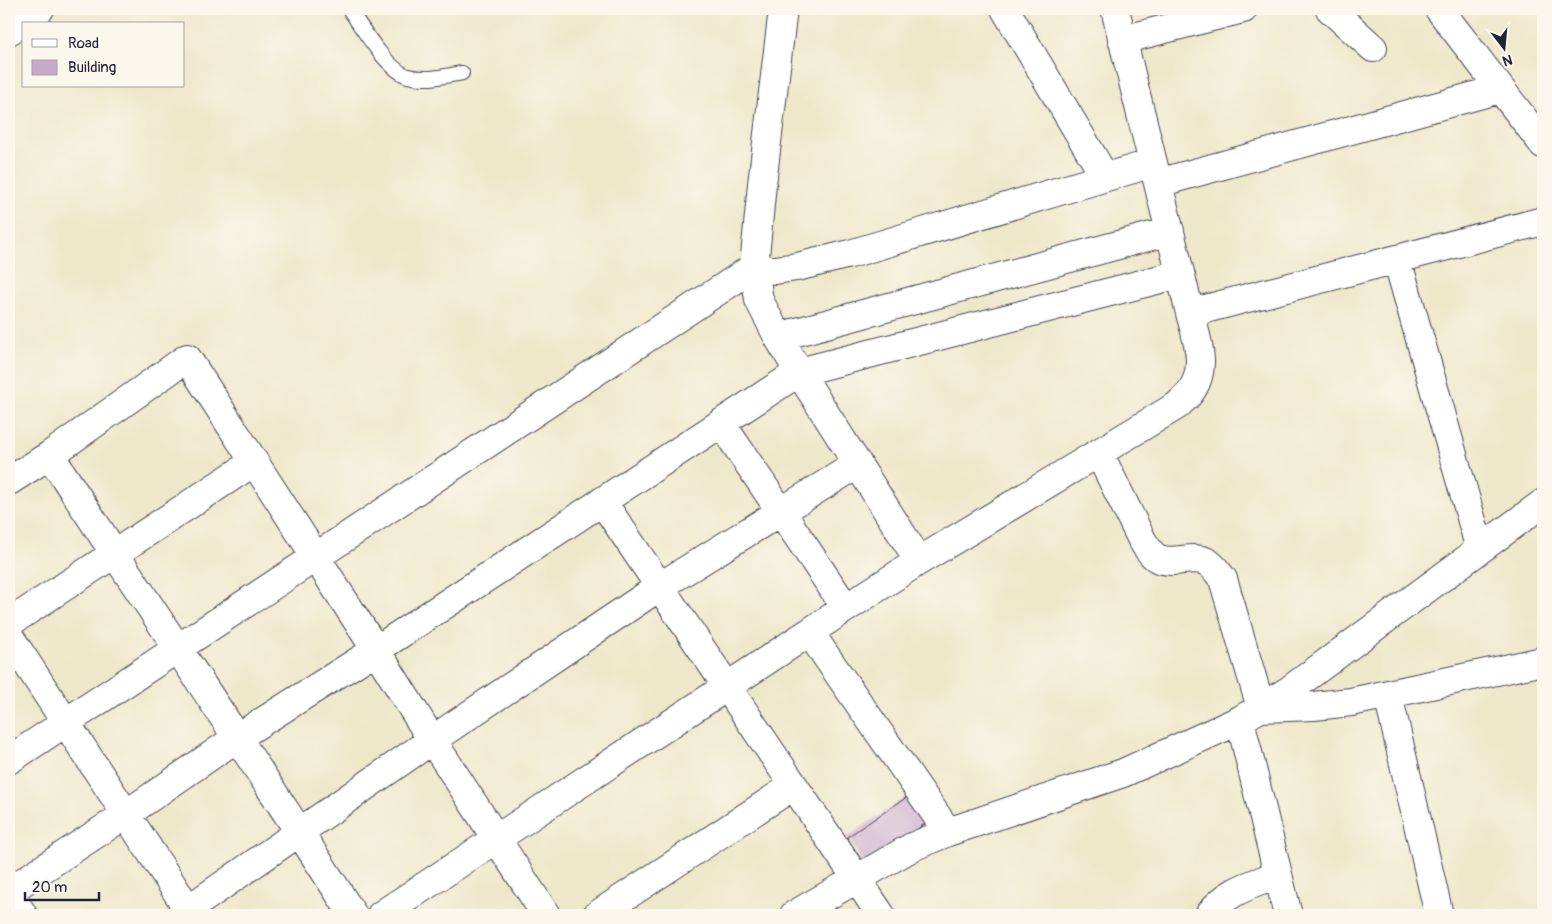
<svg xmlns="http://www.w3.org/2000/svg" width="1552" height="924" viewBox="0 0 1552 924" font-family="Pangolin,sans-serif">
<style>
.building{fill:#c8a9cc}
.lines{fill:none;stroke-linecap:round;stroke-linejoin:round}
.lane-casing{stroke:#414051;stroke-width:16}
.street-casing{stroke:#414051;stroke-width:30}
.secondary-casing{stroke:#414051;stroke-width:30}
.lane{stroke:#fff;stroke-width:14}
.street{stroke:#fff;stroke-width:28}
.secondary{stroke:#fff;stroke-width:28}
</style>
<rect width="100%" height="100%" fill="#fbf7ec"/>
<filter id="ink" filterUnits="userSpaceOnUse"><feTurbulence type="fractalNoise" baseFrequency=".02" numOctaves="2"/><feDisplacementMap in="SourceGraphic" scale="10" xChannelSelector="R" yChannelSelector="G"/><feConvolveMatrix kernelMatrix="1 2 1 2 8 2 1 2 1" color-interpolation-filters="sRGB"/></filter>
<filter id="wash" filterUnits="userSpaceOnUse"><feTurbulence type="fractalNoise" baseFrequency=".0096" numOctaves="4" result="noise"/><feDisplacementMap in="SourceGraphic" scale="20" xChannelSelector="R" yChannelSelector="G"/><feGaussianBlur stdDeviation="1.12" result="paint"/><feColorMatrix in="noise" values="0 0 0 0 0 0 0 0 0 0 0 0 0 0 0 0 0 1.4 0 .05"/><feComposite in="paint" operator="in"/></filter>
<g filter="url(#wash)">
<rect width="100%" height="100%" fill="#eee8cb"/>
<g id="blocks">
<path class="building" d="M910,795L928,822L864,864L847,837Z"/>
</g>
</g>
<g filter="url(#ink)">
<use href="#blocks" fill-opacity="0" stroke="#414051" stroke-width="1"/>
<g class="lines">
<g class="lane-casing">
<path id="lane" d="M349,9C361,26 387,70 408,76C426,81 444,76 462,73"/>
</g>
<g class="street-casing">
<path id="street" d="M783,9L762,184L754,267L759,300L778,337L799,372L919,561
M1005,9L1105,177
M1330,9L1373,48
M1439,9L1543,144
M1122,40L1243,9
M1158,183L1500,89
M1397,259L1480,549
M1190,313L1543,221
M778,337L1170,231
M721,423L846,608
M1099,453L1142,540C1146,546 1150,554 1157,558C1172,566 1193,554 1207,562C1214,566 1218,573 1223,579L1261,708L1314,706L1351,702L1543,661
M50,455C150,609 254,760 353,915
M9,481L50,455L187,358L376,650L432,740L546,915
M602,501L881,915
M9,623L254,462
M810,633L948,832
M9,636L192,915
M1388,695L1439,915
M1240,720L1288,915
M9,760L754,267L775,270L797,267L850,254L1153,163
M9,891L125,815L238,737L376,650L799,372L1180,274
M9,892L23,915
M180,915L432,740L659,587L858,464
M381,915L846,608L919,561L1178,405C1181,401 1186,398 1189,394C1209,369 1197,340 1190,313L1115,9
M597,915L793,786
M794,915L912,847L948,832L1123,773L1240,720L1288,691L1543,503
M1209,915C1226,891 1251,885 1277,875"/>
</g>
<g class="secondary-casing">
<path id="secondary" d="M9,31L40,9"/>
</g>
<use href="#lane" class="lane"/>
<use href="#street" class="street"/>
<use href="#secondary" class="secondary"/>
</g>
</g>
<rect width="1552" height="924" fill="none" stroke="#fbf7ec" stroke-width="30"/>
<rect x="22" y="22" width="162" height="65" fill="#fbf7ec" stroke="#a4a2a5"/>
<rect x="32" y="39" width="25" height="8" fill="#ffffff" stroke="#a4a2a5"/>
<text x="68" y="48" font-size="15" fill="#22223b">Road</text>
<rect x="32" y="60" width="25" height="15" fill="#c8a9cc" stroke="#a4a2a5"/>
<text x="68" y="72" font-size="15" fill="#22223b">Building</text>
<g transform="translate(1504 48) rotate(164)" stroke="#fbf7ec" stroke-width="4" paint-order="stroke">
<path d="M0-4L9 19L0 12L-9 19Z" fill="#22223b"/>
<text y="-8" font-size="14" font-weight="bold" text-anchor="middle" fill="#22223b">N</text>
</g>
<path d="M25 892v8h74v-8" fill="none" stroke="#22223b" stroke-width="2.5"/>
<text x="32" y="892" font-size="15" fill="#22223b" stroke="#fbf7ec" stroke-width="4" paint-order="stroke">20 m</text>
</svg>
